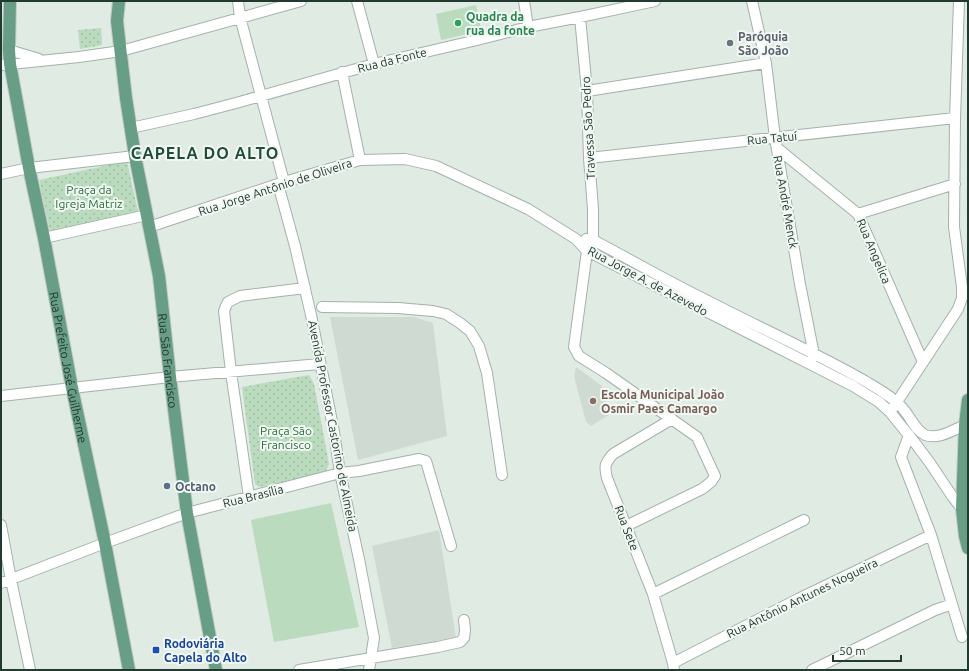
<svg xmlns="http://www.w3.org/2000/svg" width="969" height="671" viewBox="0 0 969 671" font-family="Ubuntu,sans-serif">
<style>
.built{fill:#cfdad3}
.grass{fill:url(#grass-dots)}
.pitch{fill:#badbbd}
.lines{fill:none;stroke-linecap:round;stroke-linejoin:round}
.minor-casing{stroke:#a3b2aa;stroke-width:12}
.major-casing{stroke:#c1c8c5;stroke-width:14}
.minor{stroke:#fff;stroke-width:10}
.major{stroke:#679e85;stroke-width:12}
.leisure-dot{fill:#2e9e5b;stroke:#f1f7f3;stroke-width:1.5}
.worship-dot{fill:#6b7280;stroke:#f1f7f3;stroke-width:1.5}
.education-dot{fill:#8d6e63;stroke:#f1f7f3;stroke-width:1.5}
.service-dot{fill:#5c6f8a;stroke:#f1f7f3;stroke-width:1.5}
.transit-dot{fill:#1a4fb4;stroke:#f1f7f3;stroke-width:1.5}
.labels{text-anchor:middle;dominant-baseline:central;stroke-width:4;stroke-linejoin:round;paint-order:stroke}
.leisure-label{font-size:12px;font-weight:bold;fill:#27864d;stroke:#f1f7f3;text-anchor:start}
.worship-label{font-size:12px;font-weight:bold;fill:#5b616d;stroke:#f1f7f3;text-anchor:start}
.street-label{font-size:12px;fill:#223a2f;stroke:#f1f7f3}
.park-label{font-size:12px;fill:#2e6f3a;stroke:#f1f7f3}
.education-label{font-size:12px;font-weight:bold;fill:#785e54;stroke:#f1f7f3;text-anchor:start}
.service-label{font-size:12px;font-weight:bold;fill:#4e5e75;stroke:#f1f7f3;text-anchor:start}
.transit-label{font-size:12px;font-weight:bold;fill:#164399;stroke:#f1f7f3;text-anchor:start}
.district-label{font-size:16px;font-weight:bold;letter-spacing:1px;fill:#1f4b38;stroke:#f1f7f3}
</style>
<defs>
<pattern id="grass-dots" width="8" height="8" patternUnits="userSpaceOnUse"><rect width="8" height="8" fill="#badbbd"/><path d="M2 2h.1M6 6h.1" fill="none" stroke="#a0bda3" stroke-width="1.8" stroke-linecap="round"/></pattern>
</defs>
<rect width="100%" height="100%" fill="#e0ebe4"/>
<path class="built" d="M330,317H414L433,323L447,436L358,460Z
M576,367L602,386L609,415L591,426L586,422L574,376Z
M439,530L456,638L392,648L372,546Z"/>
<path class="grass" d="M101,28L102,45L80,49L78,30Z
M127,161L138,212L50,231L39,180Z
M309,375L314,384L329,464L325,473L259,487L255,484L242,387Z"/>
<path class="pitch" d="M476,5L481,31L441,40L436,14Z
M331,503L359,627L274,642L251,520Z"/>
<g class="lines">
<g class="minor-casing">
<path id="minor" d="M238,1L240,17L284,182
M357,1L374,64
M524,1L528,27
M752,1L766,63L775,138L800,284L814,355L812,359
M580,17L587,91L589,158L593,209V240L587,251L574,347L579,356L606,373L697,437L715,476L711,482L702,489L626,526
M9,50L39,59
M1,65L79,57L121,51L301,1
M342,72L360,160
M587,91L766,63
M131,128L194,114L236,103L374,64L477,40L528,27L580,17L655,1
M777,148L858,214L923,362
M589,158L955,118
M1,174L29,168L135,156
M278,184L295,246L311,315L334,432L340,473L359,559L374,638L369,670
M858,214L955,184
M149,227L284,182L360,160L405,159L436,166L528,209L576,239L587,251L810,364L853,386L879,402L890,412L915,443L930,463L952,496L962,509
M44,238L147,215
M586,239L593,240C631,260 669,282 708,301C760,328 814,352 865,381C878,389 895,398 904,410C911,418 915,430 925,435C938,440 953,430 965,425
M322,307L398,308L433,311L446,314L460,323L470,331L479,346L487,373L502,475
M1,396L170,377L320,364
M893,408L958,309L962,298V287L954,227L955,118L959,1
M672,419L613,454C605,463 604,466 607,478L653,594L673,663L674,670
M909,435L901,457L931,535L962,637
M249,497L231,372L224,311L226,306L228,302L240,296L305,288
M1,525L11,580L30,670
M1,583L105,543L187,513L340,473L359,471L419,459L426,461L451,546
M653,594L804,520
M673,663L798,599L931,535
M299,670L438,647L460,642L464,638L465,630L464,620
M812,670L935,610L952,604"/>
</g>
<g class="major-casing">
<g id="major">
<path id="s1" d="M10,1L9,50L10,64L29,168L44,238L72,388L105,543L129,670"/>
<path id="s2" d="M119,1L117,21L126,98L135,156L159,276L170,377L187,513L216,670"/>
<path d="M968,400L965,425L962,509L965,536L968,548"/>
</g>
</g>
<use href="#minor" class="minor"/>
<use href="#major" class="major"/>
</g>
<circle class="leisure-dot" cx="458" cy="23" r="4"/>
<circle class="worship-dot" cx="730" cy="43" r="4"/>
<circle class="education-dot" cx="593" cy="401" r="4"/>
<circle class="service-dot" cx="167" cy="486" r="4"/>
<rect class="transit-dot" x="152" y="646" width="8" height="8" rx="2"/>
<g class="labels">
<g class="leisure-label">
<text x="466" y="16">Quadra da<tspan x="466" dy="14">rua da fonte</tspan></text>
</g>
<g class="worship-label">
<text x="738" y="36">Paróquia<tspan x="738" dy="14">São João</tspan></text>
</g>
<g class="street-label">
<text transform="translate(392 60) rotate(-14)">Rua da Fonte</text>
<text transform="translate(588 128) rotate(-93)">Travessa São Pedro</text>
<text transform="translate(772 138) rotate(-6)">Rua Tatuí</text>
<text transform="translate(275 187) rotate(-18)">Rua Jorge Antônio de Oliveira</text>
<text transform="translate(786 202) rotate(80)">Rua André Menck</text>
<text transform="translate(874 251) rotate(67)">Rua Angelica</text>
<text transform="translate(648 281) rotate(28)">Rua Jorge A. de Azevedo</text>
<text stroke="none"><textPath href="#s2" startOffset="364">Rua São Francisco</textPath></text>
<text stroke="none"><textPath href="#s1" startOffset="372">Rua Prefeito José Guilherme</textPath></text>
<text transform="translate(333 426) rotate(79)">Avenida Professor Castorino de Almeida</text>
<text transform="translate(253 496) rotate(-14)">Rua Brasília</text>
<text transform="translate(627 528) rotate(69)">Rua Sete</text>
<text transform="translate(802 598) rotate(-26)">Rua Antônio Antunes Nogueira</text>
</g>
<g class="park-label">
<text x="89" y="189">Praça da<tspan x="89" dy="14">Igreja Matriz</tspan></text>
<text x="286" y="430">Praça São<tspan x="286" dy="14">Francisco</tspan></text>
</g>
<g class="education-label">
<text x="601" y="394">Escola Municipal João<tspan x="601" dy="14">Osmir Paes Camargo</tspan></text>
</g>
<g class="service-label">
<text x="175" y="486">Octano</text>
</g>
<g class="transit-label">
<text x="164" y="643">Rodoviária<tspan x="164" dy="14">Capela do Alto</tspan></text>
</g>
<g class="district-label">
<text x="205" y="153">CAPELA DO ALTO</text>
</g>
</g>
<rect width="969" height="671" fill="none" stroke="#223a2f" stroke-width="4"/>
<path d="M833 655v6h68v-6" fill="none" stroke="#223a2f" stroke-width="2"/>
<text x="839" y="655" font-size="12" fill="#223a2f" stroke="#f1f7f3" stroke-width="3" paint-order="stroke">50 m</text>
</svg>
